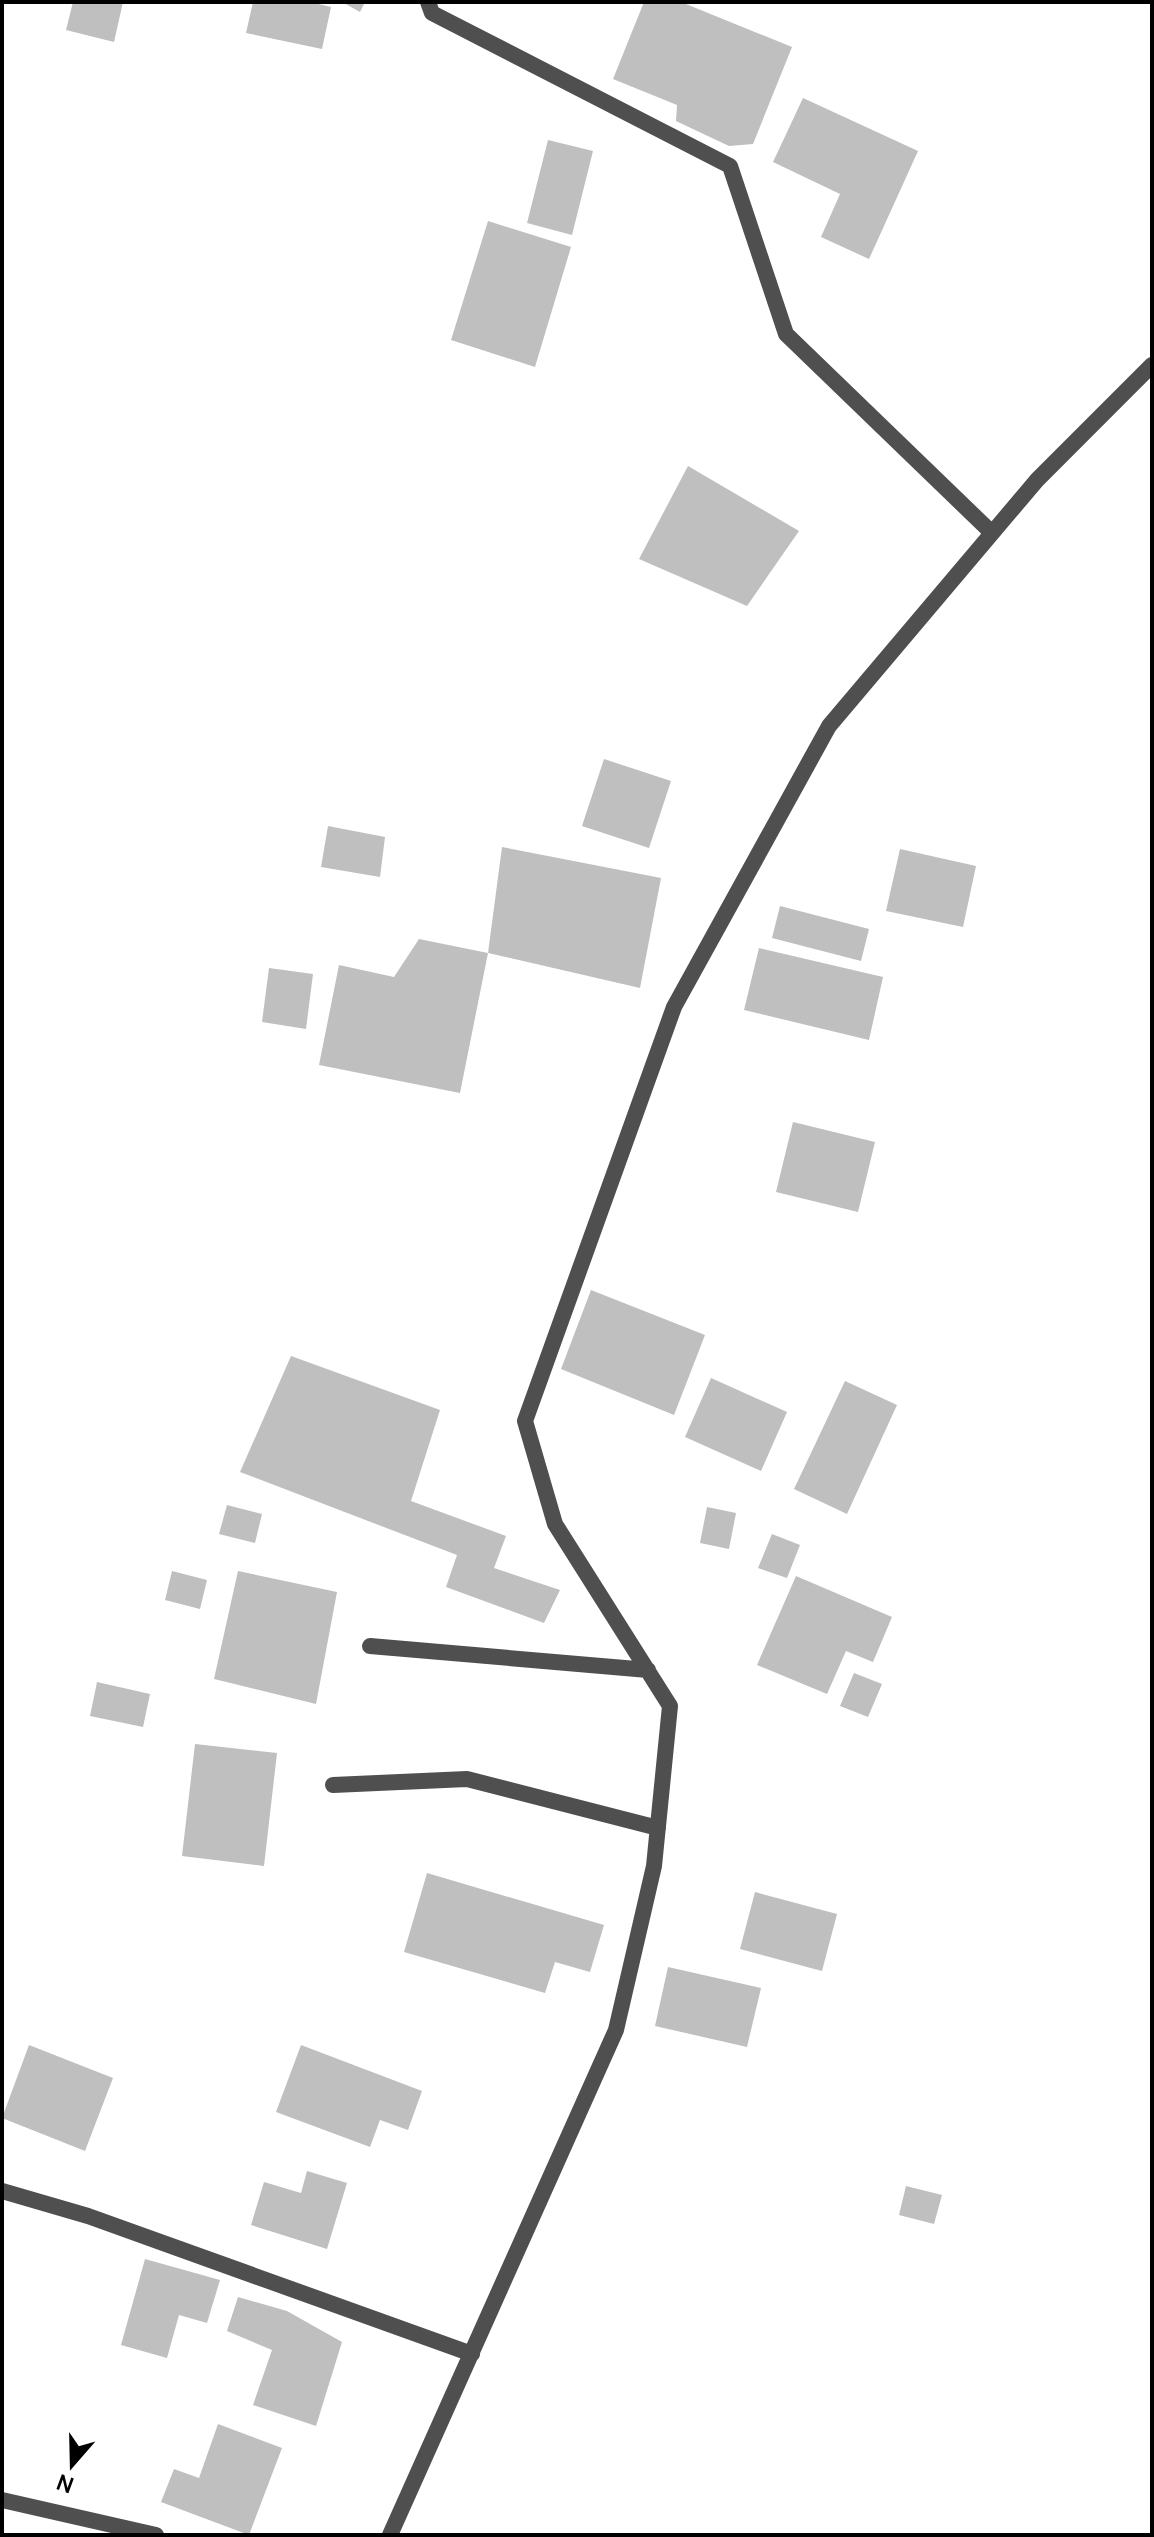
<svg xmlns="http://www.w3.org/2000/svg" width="1154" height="2537" viewBox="0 0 1154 2537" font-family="Manrope,sans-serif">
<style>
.building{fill:#bfbfbf}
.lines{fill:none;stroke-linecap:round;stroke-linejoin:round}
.street{stroke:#4f4f4f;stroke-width:16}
</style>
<rect width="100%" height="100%" fill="#fff"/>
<path class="building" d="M73,2H123L114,42L66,30Z
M253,2H310L331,7L322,49L246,33Z
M342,2H365L360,12Z
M644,2H681L792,47L753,144L729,146L676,121L677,105L613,79Z
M803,98L918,151L869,259L821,237L840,194L773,162Z
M548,140L593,151L572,235L527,223Z
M488,221L571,247L535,367L451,340Z
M688,466L799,531L747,606L639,559Z
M604,759L671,781L649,848L582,826Z
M328,826L385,837L380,877L321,867Z
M502,847L661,878L640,988L488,953L460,1093L319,1065L339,965L394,977L419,939L488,953Z
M900,849L976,866L963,927L886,911Z
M780,906L869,929L861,961L772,938Z
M759,948L883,977L869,1040L744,1010Z
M269,968L313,974L306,1029L262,1022Z
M793,1122L875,1142L858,1212L776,1192Z
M591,1290L705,1335L674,1415L561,1369Z
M291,1356L440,1410L411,1501L506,1536L494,1568L560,1590L544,1623L446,1587L457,1555L240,1472Z
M711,1378L787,1412L761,1471L685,1437Z
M845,1381L897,1405L847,1514L794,1489Z
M227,1505L262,1514L255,1543L219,1534Z
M707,1507L736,1513L729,1549L700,1543Z
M772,1534L800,1545L787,1578L758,1568Z
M172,1571L207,1580L200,1609L165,1600Z
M238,1571L337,1592L316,1704L214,1679Z
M796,1576L892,1617L873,1662L846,1651L827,1694L757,1665Z
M854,1673L882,1684L868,1717L840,1706Z
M97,1682L150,1694L143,1727L90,1716Z
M195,1744L277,1753L264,1866L182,1856Z
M427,1873L604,1925L590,1972L555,1962L545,1993L404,1952Z
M755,1892L837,1914L822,1971L740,1949Z
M668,1967L761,1988L747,2047L655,2026Z
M29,2045L113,2078L85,2151L2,2118Z
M301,2045L422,2091L408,2130L380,2120L370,2147L276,2112Z
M307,2171L347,2183L327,2249L251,2225L264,2182L301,2193Z
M906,2186L942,2195L934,2224L899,2215Z
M145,2259L220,2280L207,2323L179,2315L167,2358L121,2345Z
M238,2297L287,2311L342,2342L316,2426L253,2405L272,2350L227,2331Z
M218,2424L282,2448L249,2535L161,2502L174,2469L199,2478Z"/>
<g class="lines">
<path class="street" d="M428,2L432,13L730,166L786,334L992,533
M370,1646L648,1670
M333,1785L467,1779L658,1828
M2,2191L88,2216L472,2354
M2,2500L156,2535
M390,2535L616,2030L654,1866L670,1706L555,1524L525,1421L674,1007L829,726L1037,480L1152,365"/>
</g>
<rect width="1154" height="2537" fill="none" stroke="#000000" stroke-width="8"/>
<g transform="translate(72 2465) rotate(200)" stroke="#ffffff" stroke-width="6" paint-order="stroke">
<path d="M0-6L14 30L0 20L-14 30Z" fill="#000000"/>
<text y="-12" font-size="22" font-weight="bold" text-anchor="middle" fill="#000000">N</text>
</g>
</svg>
